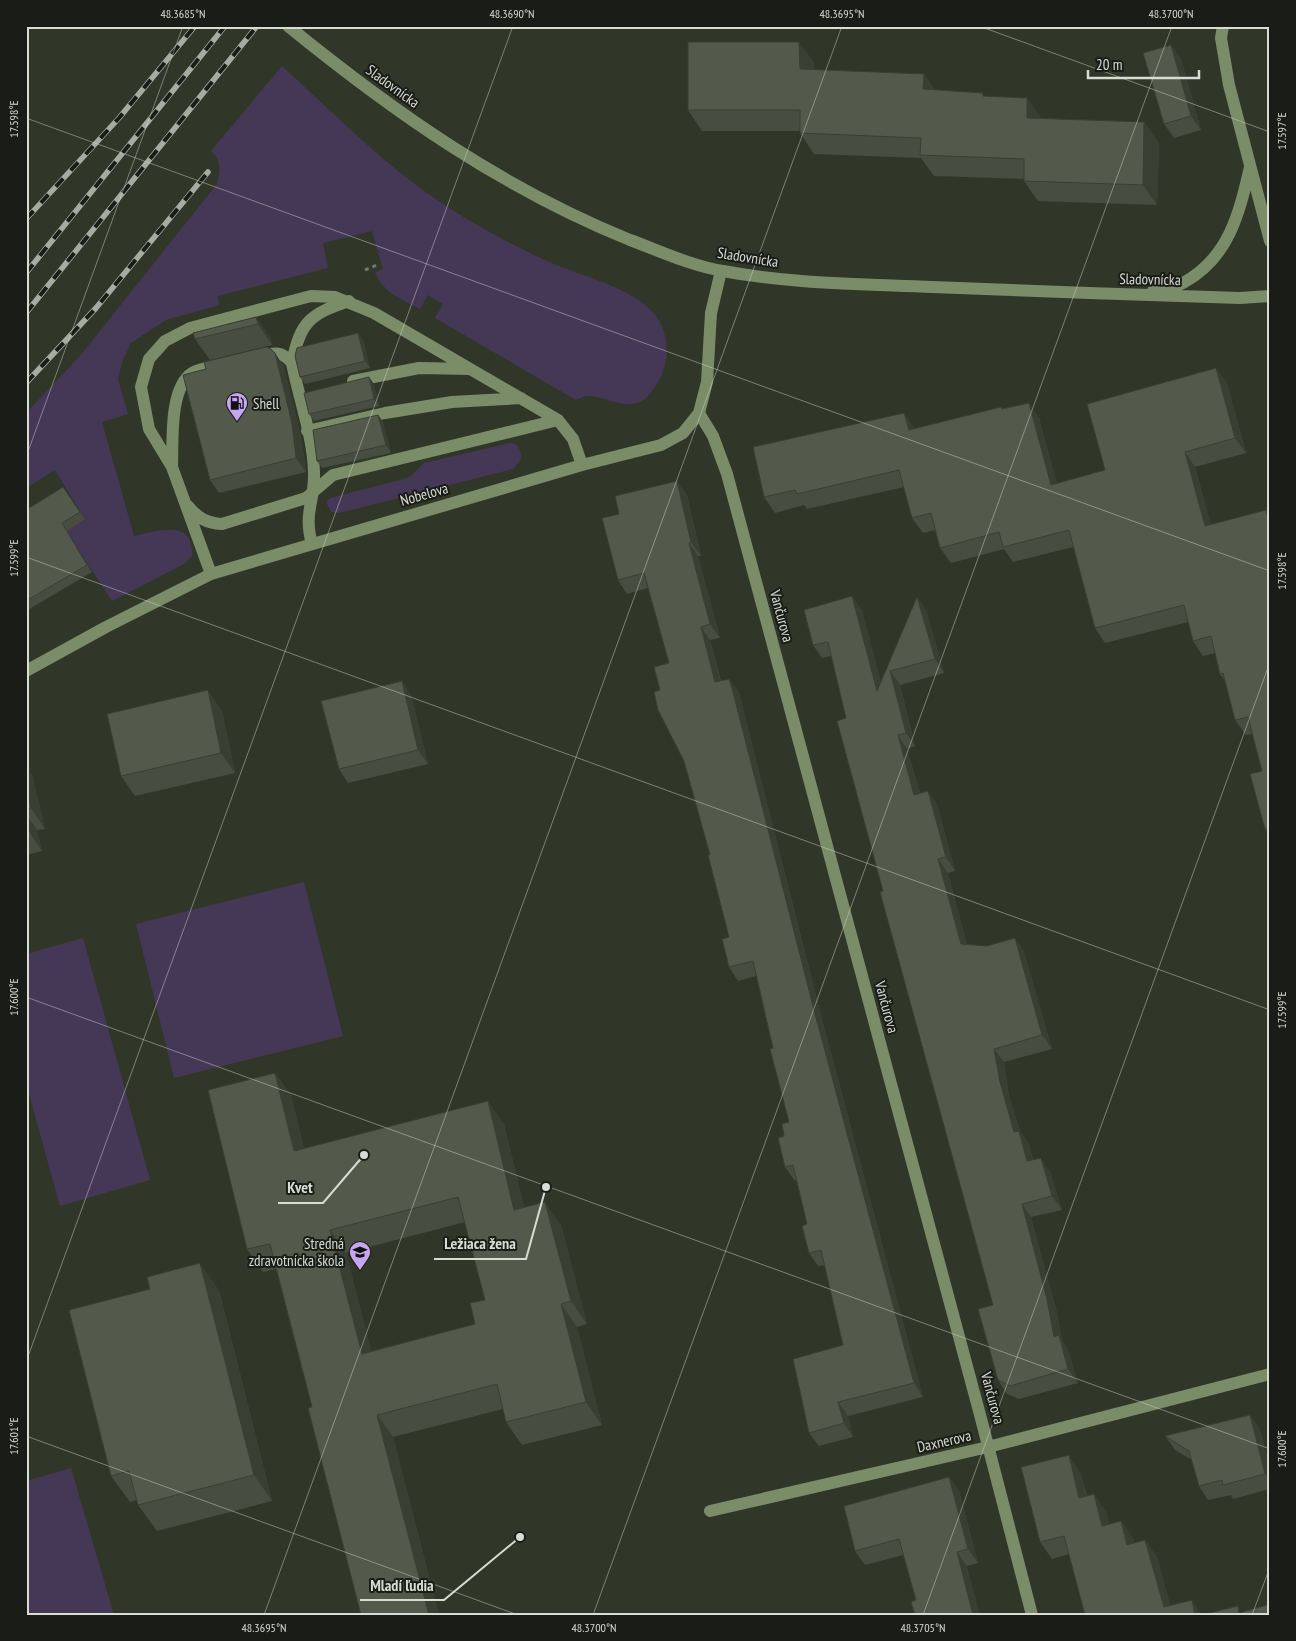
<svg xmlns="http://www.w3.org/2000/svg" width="1296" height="1641" viewBox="0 0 1296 1641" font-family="'PT Sans Narrow',sans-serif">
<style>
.green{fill:#453857}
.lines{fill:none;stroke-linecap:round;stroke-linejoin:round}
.path{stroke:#72776b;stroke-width:3;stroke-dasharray:4 4;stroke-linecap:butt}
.minor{stroke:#7a8c68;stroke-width:12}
.rail-casing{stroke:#a7aca2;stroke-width:5.5}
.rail{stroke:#1a1d17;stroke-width:4;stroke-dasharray:11;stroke-linecap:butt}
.wall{fill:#474d40;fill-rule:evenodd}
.shaded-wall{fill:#3a3f34}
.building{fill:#535a4b;stroke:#3a3f34;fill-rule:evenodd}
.ticks{fill:none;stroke:#d8dcd3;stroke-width:1;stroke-opacity:0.45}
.labels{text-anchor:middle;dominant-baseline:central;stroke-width:4;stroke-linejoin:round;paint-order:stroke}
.street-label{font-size:15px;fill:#d8dcd3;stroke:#1a1d17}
.poi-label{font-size:15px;fill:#d8dcd3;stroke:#1a1d17;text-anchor:start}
.leader{fill:none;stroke:#d8dcd3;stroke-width:2}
.callout-dot{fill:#d8dcd3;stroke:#1a1d17;stroke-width:2}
.callout-label{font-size:16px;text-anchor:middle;font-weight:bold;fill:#d8dcd3;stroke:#1a1d17;stroke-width:4;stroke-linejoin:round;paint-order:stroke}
.neatline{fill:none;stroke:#d8dcd3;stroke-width:2}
.ticks-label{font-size:12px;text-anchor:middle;fill:#d8dcd3}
</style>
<rect width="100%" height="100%" fill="#303729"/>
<path class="green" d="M282,66C325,105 366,147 412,182C454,214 501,240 549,262C581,276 635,288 656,316C674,342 668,374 648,396C630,415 607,395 587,396C584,396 579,399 576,400L435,318L443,304L428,295L420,309C399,297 385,295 375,272L383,269L372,231L323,243L328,268L218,296L219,305L166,320L131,343L122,362L118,379L128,414L102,422L134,536C157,531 194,518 192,556L184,564L112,601L76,546L53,539L85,519L55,470L26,488V413L80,356L217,184C220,171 222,160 211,151Z
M510,443C519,444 520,449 522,458L513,469L339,513L331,512L326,502L330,498L404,479L411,476L424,463Z
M304,882L343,1036L174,1078L136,924Z
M83,938L150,1180L60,1206L26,1083V954Z
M71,1468L114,1615H26V1481Z"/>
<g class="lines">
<path class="path" d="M365,270L377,265"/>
<path class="minor" d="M288,26C395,113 502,188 630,240C660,251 692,266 723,271C792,284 863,284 932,287C1035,291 1137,295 1240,298L1270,296
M1223,26L1221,38L1229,85L1270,241
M1153,291C1163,289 1175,288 1183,283C1229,258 1239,214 1250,167
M259,356C274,353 281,350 292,363C299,399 313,436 314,472C315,502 303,512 312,544
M292,363C300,322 310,314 349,301
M353,381L419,368L469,369
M699,413L713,436L727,474L979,1411L1032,1615
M307,431L385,413L452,402L521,398
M172,467C173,442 169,388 192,373C200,368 213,367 222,365
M188,506C198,518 206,523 222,524L306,498L333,475L558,420
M211,574L172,467L149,429L141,387L149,359L165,341L190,328L311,296L335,297L374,313L558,420L573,439L582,465
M26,671L106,627L211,574L582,465L661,445L683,433L699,413L707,382L711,313L721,271
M710,1511L988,1447L1270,1374"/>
<g class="rail-casing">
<path id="rail" d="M26,219L119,118L195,26
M26,273L225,26
M26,313L257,26
M26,383L96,308L208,172"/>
</g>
<use href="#rail" class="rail"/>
</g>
<path class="wall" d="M1171,45L1181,59L1201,130L1174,138L1164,124Z
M814,62V70L924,74L935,90L985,97L1041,118L1144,122L1159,143L1157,205L1038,201L1024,181V179L934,176L921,158L814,154L800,133V131H702L688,110Z
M256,317L270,337L272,345L210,360L195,339Z
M363,340L370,368L305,384L300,377Z
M275,353L284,367L301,437L306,472L219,493L210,480Z
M1216,368L1227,383L1246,453L1195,467L1211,525L1266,510L1270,515V836L1265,829L1262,771L1252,734L1246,735L1235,720L1225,681L1220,674L1215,653L1203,656L1193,641L1188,622L1105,643L1095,628L1073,547L1013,562L1004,549L951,563L940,548L935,530L923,533L912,518L904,487L807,509L804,505L775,513L764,497L915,429L1003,409L1039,418L1057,484L1105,470Z
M374,384L379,406L314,421L309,414Z
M378,415L383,422L391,453L322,468L317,461Z
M63,487L85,519L67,531L92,572L26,611V510Z
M687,495L701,556H698L720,638L710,640L721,681L739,692L742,705L823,1023L923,1397L848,1416L853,1437L819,1446L809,1433L843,1345L825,1265L818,1266L809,1253L807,1224L797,1180L795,1181L785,1167L784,1136L789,1122L773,1048L756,976L738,981L729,967V937L710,855L684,761L660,690L669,663L648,588L627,594L618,580L619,514Z
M917,597L926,610L944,673L900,685L915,746L907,749L920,793L928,791L937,804L955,871L948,873L967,945L987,946L1015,938L1024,952L1052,1049L1004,1062L1009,1096L1020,1131L1029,1144L1033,1160L1050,1172L1062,1210L1031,1217L1057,1313L1062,1340L1068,1349L1078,1383L1019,1399L1007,1394L998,1380L993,1305L883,891L846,718L831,656L822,658L813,645L862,610L881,683Z
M411,695L428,764L348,783L339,769Z
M222,711L235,773L135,796L121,776Z
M26,768L32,775L45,829L37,830L42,851L26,855Z
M275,1073L291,1095L304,1149L504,1124L524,1207L561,1225L587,1324L577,1327L602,1425L522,1445L506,1422L503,1409L393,1437L439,1615H361L312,1407L276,1269L263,1272L247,1249ZM465,1222L485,1300L475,1324L371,1351L346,1253Z
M219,1290L272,1501L157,1531L138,1505L137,1500L130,1502L111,1476Z
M1250,1415L1260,1429L1270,1469V1489L1233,1499L1231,1495L1208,1500L1199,1486L1192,1460L1175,1450L1165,1436Z
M1080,1472L1087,1496L1106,1511L1109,1524L1121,1521L1133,1538L1134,1543L1145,1540L1157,1557L1170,1605L1202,1614L1242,1612L1270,1615H1085L1069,1554L1052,1559L1040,1542Z
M949,1477L959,1491L978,1563L967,1566L916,1600L903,1555L865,1565L855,1551Z"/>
<path class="shaded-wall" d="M799,42L814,62V90L800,69Z
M1171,45L1181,59L1201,130L1191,116Z
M924,74L938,94L923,89Z
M1027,98L1042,119L1027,118Z
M1144,122L1159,143L1157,205L1143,185Z
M256,317L270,337L272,345L258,324Z
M358,333L363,340L370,368L365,361Z
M275,353L284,367L301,437L306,472L296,458Z
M1216,368L1227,383L1246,453L1235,438Z
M369,377L374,384L379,406L374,399Z
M1029,403L1039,418L1062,501L1051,485Z
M904,413L914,428L919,446L909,430Z
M378,415L383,422L391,453L386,445Z
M1185,452L1195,467L1216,542L1205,526Z
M677,481L687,495L701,556L691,542Z
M1266,510L1270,515V523Z
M62,523L67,531L92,572L87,565Z
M689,543L698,556L720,638L710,624Z
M852,596L862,610L887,705L877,691Z
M917,597L926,610L944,673L935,659Z
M701,627L710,640L724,696L715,682Z
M890,671L900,685L915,746L906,733Z
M729,679L739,692L742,705L823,1023L923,1397L914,1383L814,1010Z
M402,681L411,695L428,764L418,750Z
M208,690L222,711L235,773L221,753Z
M898,735L907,749L924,808L914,795Z
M26,768L32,775L45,829L31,808L26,790Z
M928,791L937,804L955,871L946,857Z
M26,814L37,830L42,851L28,830L26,823Z
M938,859L948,873L971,958L961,944Z
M1015,938L1024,952L1052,1049L1042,1035Z
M994,1049L1004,1062L1009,1096L1020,1131L1029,1144L1037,1175L1027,1161L1014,1132L1000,1082Z
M275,1073L291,1095L310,1174L294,1151Z
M488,1101L504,1124L530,1233L514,1210Z
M1041,1158L1050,1172L1062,1210L1052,1196Z
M545,1202L561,1225L587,1324L571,1301Z
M1022,1204L1031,1217L1057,1313L1062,1340L1068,1349L1078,1383L1068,1369L1054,1337Z
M330,1230L346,1253L378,1376L362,1354Z
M200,1263L219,1290L272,1501L254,1475Z
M561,1304L577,1327L602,1425L586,1402Z
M838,1402L848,1416L853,1437L844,1423Z
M377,1415L393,1437L439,1615H429Z
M1250,1415L1260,1429L1270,1469V1481L1265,1474Z
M1069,1455L1080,1472L1091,1514L1079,1498Z
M949,1477L959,1491L978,1563L968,1549Z
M1094,1494L1106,1511L1114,1543L1102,1526Z
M1121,1521L1133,1538L1139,1562L1127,1545Z
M1145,1540L1157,1557L1173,1615L1164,1607Z
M957,1552L967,1566L980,1615H973Z
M1192,1600L1202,1615H1195Z"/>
<path class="building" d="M688,42H799L800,69L924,74L923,89L983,93V96L1027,98V118L1144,122L1143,185L1024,181V159L920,155L921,138L800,133V110H688Z
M1171,45L1191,116L1164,124L1143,53Z
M256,317L258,324L195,339L193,333Z
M358,333L365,361L300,377L295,356L297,348Z
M266,347L271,349L275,353L292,423L296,458L210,480L183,375L206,369L204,362Z
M1216,368L1235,438L1185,452L1205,526L1266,510L1270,523V828L1265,829L1250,774L1262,771L1248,717L1235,720L1223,673L1220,674L1211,636L1193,641L1184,605L1095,628L1069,530L1003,547L999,532L940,548L931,513L912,518L899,470L797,494L795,490L764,497L753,447L904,413L909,430L1001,407L1002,409L1029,403L1051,485L1105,470L1087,404Z
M369,377L374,399L309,414L304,393Z
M378,415L386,445L317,461L313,430Z
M677,481L691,542L689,543L710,624L701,627L715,682L729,679L733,692L814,1010L914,1383L838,1402L844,1423L809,1433L793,1359L843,1345L821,1250L809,1253L802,1226L807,1224L793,1165L785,1167L778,1138L784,1136L782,1124L789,1122L770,1049L773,1048L753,961L729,967L722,939L729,937L708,855H710L684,761L658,710L654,692L660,690L654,667L669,663L644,573L618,580L602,518L619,514L615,496Z
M63,487L80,512L62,523L87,565L26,601V510Z
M852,596L877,691L917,597L935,659L890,671L906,733L898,735L914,795L928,791L946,857L938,859L961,944L987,946L1015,938L1042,1035L994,1049L1000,1082L1014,1132L1019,1131L1027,1161L1041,1158L1052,1196L1022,1204L1047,1299L1054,1337L1059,1335L1068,1369L1010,1386L998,1380L978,1309L993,1305L880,892L883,891L837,721L846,718L828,642L813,645L804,610Z
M402,681L418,750L339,769L321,701Z
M208,690L221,753L121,776L107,714Z
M26,790L31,808L26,809Z
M275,1073L294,1151L488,1101L514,1210L545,1202L571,1301L561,1304L586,1402L506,1422L497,1384L377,1415L429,1615H361L308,1408L312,1407L270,1244L247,1249L208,1090ZM458,1197L485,1300L470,1303L475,1324L362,1354L330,1230Z
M200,1263L254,1475L138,1505L129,1471L111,1476L69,1310L150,1289L147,1277Z
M1250,1415L1265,1474L1223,1485L1222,1480L1199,1486L1189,1451L1165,1436Z
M1069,1455L1079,1498L1094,1494L1102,1526L1121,1521L1127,1545L1145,1540L1164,1607L1192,1600L1195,1615H1085L1064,1536L1040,1542L1021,1467Z
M949,1477L968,1549L957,1552L973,1615H915L911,1602L916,1600L899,1539L855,1551L844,1506Z
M1270,1604V1615H1201L1238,1606L1239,1613Z"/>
<path class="ticks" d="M979,26L1270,132M26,118L1270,571M26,457L183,26M26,557L1270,1010M26,997L1270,1449M26,1362L513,26M26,1436L518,1615M264,1615L842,26M593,1615L1172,26M923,1615L1270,662M1252,1615L1270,1567"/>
<defs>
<g id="fuel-pin" transform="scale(1.125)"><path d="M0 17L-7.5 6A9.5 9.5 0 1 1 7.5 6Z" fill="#c6a6f0" stroke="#1a1d17"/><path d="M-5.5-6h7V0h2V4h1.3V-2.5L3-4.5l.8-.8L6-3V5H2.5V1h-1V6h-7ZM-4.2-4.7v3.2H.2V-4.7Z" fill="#111"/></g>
<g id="school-pin" transform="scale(1.125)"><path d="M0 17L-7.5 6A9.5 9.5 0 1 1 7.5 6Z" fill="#c6a6f0" stroke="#1a1d17"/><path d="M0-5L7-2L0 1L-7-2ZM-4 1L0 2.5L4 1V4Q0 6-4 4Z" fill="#111"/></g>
</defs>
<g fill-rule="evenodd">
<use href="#fuel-pin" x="237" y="403"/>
<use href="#school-pin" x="360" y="1252"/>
</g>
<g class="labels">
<g class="street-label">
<text transform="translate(393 86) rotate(36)">Sladovnícka</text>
<text transform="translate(748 257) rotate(9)">Sladovnícka</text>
<text transform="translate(1150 279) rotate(1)">Sladovnícka</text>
<text transform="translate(424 494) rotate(-16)">Nobelova</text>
<text transform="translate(782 616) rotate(75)">Vančurova</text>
<text transform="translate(887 1007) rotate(75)">Vančurova</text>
<text transform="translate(993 1398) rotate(75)">Vančurova</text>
<text transform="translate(944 1441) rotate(-13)">Daxnerova</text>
</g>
<g class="poi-label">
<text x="253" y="403">Shell</text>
<text x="344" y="1243" text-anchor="end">Stredná<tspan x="344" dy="17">zdravotnícka škola</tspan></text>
</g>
</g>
<path class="leader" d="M364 1155L323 1203H278M546 1187L526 1259H434M520 1537L444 1600H360"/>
<g class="callout-dot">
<circle cx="364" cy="1155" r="5"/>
<circle cx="546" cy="1187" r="5"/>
<circle cx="520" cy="1537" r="5"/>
</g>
<g class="callout-label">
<text x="300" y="1193">Kvet</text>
<text x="480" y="1249">Ležiaca žena</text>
<text x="402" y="1591">Mladí ľudia</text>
</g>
<rect width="1296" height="1641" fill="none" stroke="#1a1d17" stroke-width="55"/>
<path d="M1088 70v8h111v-8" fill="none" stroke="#d8dcd3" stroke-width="2.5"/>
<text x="1096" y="70" font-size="15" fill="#d8dcd3" stroke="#1a1d17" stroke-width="4" paint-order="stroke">20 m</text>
<rect x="28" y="28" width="1240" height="1586" class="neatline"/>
<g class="ticks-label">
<text x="183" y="18">48.3685°N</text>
<text x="512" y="18">48.3690°N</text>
<text x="842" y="18">48.3695°N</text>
<text x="1171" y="18">48.3700°N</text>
<text transform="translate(14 119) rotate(-90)" y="4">17.598°E</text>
<text transform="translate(1282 131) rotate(-90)" y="4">17.597°E</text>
<text transform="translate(14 558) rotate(-90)" y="4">17.599°E</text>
<text transform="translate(1282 571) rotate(-90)" y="4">17.598°E</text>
<text transform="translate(14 997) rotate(-90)" y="4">17.600°E</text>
<text transform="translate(1282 1010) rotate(-90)" y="4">17.599°E</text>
<text transform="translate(14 1436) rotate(-90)" y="4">17.601°E</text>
<text transform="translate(1282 1449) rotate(-90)" y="4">17.600°E</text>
<text x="264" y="1632">48.3695°N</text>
<text x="594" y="1632">48.3700°N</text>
<text x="923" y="1632">48.3705°N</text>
</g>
</svg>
